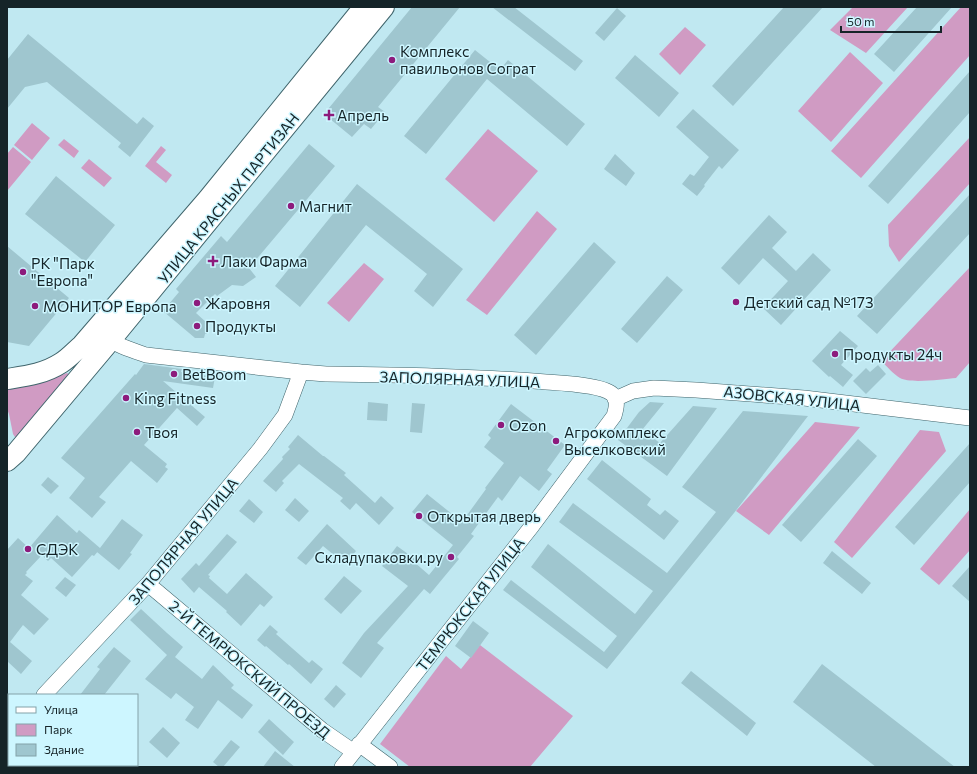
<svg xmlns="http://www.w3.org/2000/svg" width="977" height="774" viewBox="0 0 977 774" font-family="Commissioner,sans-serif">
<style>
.green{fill:#d09bc3}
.building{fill:#9fc6cf}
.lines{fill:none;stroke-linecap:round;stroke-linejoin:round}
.minor-casing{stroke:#3f646b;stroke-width:16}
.major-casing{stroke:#3f646b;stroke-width:22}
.minor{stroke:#fff;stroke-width:15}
.major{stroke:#fff;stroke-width:20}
.poi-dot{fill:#8d1b7c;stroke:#cdf6ff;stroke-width:1.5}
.labels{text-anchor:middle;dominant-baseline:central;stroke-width:3;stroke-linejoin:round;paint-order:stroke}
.poi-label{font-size:15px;fill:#152428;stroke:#cdf6ff;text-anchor:start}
.street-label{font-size:15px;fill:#152428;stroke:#cdf6ff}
</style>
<rect width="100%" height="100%" fill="#c0e8f1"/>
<path class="green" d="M853,7H908L866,53L830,30Z
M961,7H970V55L861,178L831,151Z
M685,27L706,45L680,75L659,54Z
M850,52L883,83L831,142L798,111Z
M32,123L50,138L32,160L14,145Z
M488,129L538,171L494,222L445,179Z
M970,137V183L899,262L889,246L888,225Z
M64,139L79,151L74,158L58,145Z
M161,146L166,150L156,162L172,175L166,183L145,166Z
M13,147L31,162L7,191V154Z
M89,159L112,178L104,187L81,168Z
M537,211L557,229L487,315L466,300Z
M364,263L384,279L349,322L327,303Z
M970,267V362L956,378C944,379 910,384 900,378C893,374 887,366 881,361Z
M67,373L71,376L20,437H15L13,434L9,414L7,409V388C30,385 46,381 67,373Z
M815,422L860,427L769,535L736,511Z
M920,430L939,432L946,451L852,558L834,542Z
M970,509V550L939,585L920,569Z
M480,645L573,716L530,767H410L380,744L446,656L461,669Z"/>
<path class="building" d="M412,7H460L378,107L385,112L371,129L364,124L352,137L324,114Z
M492,7H514L583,61L575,71Z
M784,7H823L733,106L712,86Z
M917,7H952L894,72L874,54Z
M617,8L626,16L604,41L595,33Z
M28,34L137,124L143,117L154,126L130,157L118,147L121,143L47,82L25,87L7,109V60Z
M475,50L500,70L508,60L585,124L567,146L487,79L426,154L404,136Z
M635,55L679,93L659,117L615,78Z
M970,71V112L888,204L868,186Z
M693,109L739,150L722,169L719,166L704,185L705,186L697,196L682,184L690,174L694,176L709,157L676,127Z
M309,144L335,166L249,268L256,277L243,286L232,285L217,296L215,294L196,313L207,323V334H205L204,338H195L163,311L179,292L176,289L221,236L227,242Z
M615,154L635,173L626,186L604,169Z
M56,176L115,225L85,262L25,214Z
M357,184L463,269L433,307L414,291L427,274L366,225L300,307L275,286Z
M970,194V233L877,334L857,316Z
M769,215L787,232L772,248L796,271L813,253L831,270L781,325L763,308L788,281L763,258L739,285L721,268Z
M594,242L616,262L536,355L514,335Z
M7,246L69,298L29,346L7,342Z
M667,276L683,290L637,343L621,329Z
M840,331L858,346L841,365L853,375L843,387L830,376L829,377L812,361Z
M144,364L182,369L181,372L215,377L213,388L163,381L205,417L197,426L177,408L144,445L167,464L165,467L168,469L157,483L131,461L99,497L106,502L92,518L69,498L85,478L61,458L135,374L136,375Z
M878,365L886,374L866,394L853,381L866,368L870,372Z
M368,402L388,404L387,421L367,420Z
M650,402L664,403L642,430L660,443L693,406L717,408L667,476L618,440L639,412Z
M412,403L425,404L422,433L410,432Z
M511,404L565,445L547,470L552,474L539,491L520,476L502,501L498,497L471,534L474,536L457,557L459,559L444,577L430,594L424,589L377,643L384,648L361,678L342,663L364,633L408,586L382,566L397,546L415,559L413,561L429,575L453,545L412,512L427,494L462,522L486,489L485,488L504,463L484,447L491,438L488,435Z
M743,411L808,416L734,513L607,669L503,590L511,580L604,652L617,636L531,567L548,544L635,614L653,591L559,522L573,503L667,573L716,512L682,487Z
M298,435L323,456H324L346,473L344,475L375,503L381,496L394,508L379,525L356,503L350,510L340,501L343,498L299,464L282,481L284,483L276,492L263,481L283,459L282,457L290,449L288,447Z
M858,439L877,456L801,542L782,525Z
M970,443V482L914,545L895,527Z
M602,460L651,499L647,505L660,515L665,510L679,521L664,540L587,479Z
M48,477L59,486L51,494L41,485Z
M295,498L309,511L299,522L285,510Z
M249,499L263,512L254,523L239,511Z
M57,515L77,533L79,530L100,548L122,519L143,535L130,553L132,554L119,570L97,552L99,550L94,556L92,555L72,577L51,558L48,561L42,555L26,572L27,573L25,575L33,581L21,595L49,619L34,635L23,625L10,642L32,661L21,674L7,661V550L18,538L29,548Z
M327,524L356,551L345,564L323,546L306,565L297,558Z
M227,534L237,542L208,575L210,576L209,578L227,594L246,573L273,597L264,607L260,604L241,626L226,612L227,611L199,587L194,593L181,579L196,563L199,566Z
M832,551L871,583L862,594L823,563Z
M970,566V602L952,586Z
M344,576L362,591L341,614L324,599Z
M65,577L76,585L66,597L55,588Z
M141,609L167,633L183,647L175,657L202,679L213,665L234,685L231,688L253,705L242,719L218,700L198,729L185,720L194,707L176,693L171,699L145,679L167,655L130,620Z
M473,621L489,633L471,658L455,646Z
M270,625L278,632L276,634L309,663L312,660L323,669L311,684L289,664L288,665L266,646L265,647L257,640Z
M114,647L131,661L104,695H80L100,669L97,667Z
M822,664L955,767H876L793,702Z
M691,671L756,723L747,736L681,683Z
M336,685L346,694L334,708L324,699Z
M269,719L294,742L283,755L258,732Z
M163,727L180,743L167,758L149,742Z
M231,740L240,747L223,767H219L213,762Z
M275,751L295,767H263Z"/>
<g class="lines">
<g class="minor-casing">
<path id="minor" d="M103,335C115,345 131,350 146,355L301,372L326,374C399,375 473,376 546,382C560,383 602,385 612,394C619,400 616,409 614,416L532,526L342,767
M615,399L633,391L654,388L696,390L804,398L970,418
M148,584L322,730L354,752
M44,695L148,584L260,449L285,415L301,372
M7,734L9,732
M359,744L390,767"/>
</g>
<g class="major-casing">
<path id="major" d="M7,379C26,376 44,374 61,363C69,358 75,351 82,345L208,199L364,7
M7,461L16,453L110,341L384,7"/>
</g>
<use href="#minor" class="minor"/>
<use href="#major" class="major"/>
</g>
<g class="poi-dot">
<circle cx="392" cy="60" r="4"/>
<path d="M327 109h4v4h4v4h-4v4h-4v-4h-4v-4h4z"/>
<circle cx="291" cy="206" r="4"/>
<path d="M211 255h4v4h4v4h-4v4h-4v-4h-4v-4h4z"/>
<circle cx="23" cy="272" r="4"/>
<circle cx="736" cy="302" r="4"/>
<circle cx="197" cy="303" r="4"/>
<circle cx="35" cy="306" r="4"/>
<circle cx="197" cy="326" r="4"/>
<circle cx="835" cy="354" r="4"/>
<circle cx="174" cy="374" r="4"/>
<circle cx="126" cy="398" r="4"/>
<circle cx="501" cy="425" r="4"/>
<circle cx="137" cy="432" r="4"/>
<circle cx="556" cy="441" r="4"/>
<circle cx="419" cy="516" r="4"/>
<circle cx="28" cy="549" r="4"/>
<circle cx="451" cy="557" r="4"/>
</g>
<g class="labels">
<g class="poi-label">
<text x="400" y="51">Комплекс<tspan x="400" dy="17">павильонов Сограт</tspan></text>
<text x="337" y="115">Апрель</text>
<text x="299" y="206">Магнит</text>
<text x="221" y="261">Лаки Фарма</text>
<text x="31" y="263">РК "Парк<tspan x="31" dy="17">"Европа"</tspan></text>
<text x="744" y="302">Детский cад №173</text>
<text x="205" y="303">Жаровня</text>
<text x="43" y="306">МОНИТОР Европа</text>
<text x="205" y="326">Продукты</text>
<text x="843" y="354">Продукты 24ч</text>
<text x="182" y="374">BetBoom</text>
<text x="134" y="398">King Fitness</text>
<text x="509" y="425">Ozon</text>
<text x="145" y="432">Твоя</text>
<text x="564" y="432">Агрокомплекс<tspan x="564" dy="17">Выселковский</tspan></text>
<text x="427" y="516">Открытая дверь</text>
<text x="36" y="549">СДЭК</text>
<text x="443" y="557" text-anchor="end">Складупаковки.ру</text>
</g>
<g class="street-label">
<text transform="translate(228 198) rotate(-51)">УЛИЦА КРАСНЫХ ПАРТИЗАН</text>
<text transform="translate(460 379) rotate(2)">ЗАПОЛЯРНАЯ УЛИЦА</text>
<text transform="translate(792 398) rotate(6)">АЗОВСКАЯ УЛИЦА</text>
<text transform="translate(183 541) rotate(-50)">ЗАПОЛЯРНАЯ УЛИЦА</text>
<text transform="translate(470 604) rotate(-52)">ТЕМРЮКСКАЯ УЛИЦА</text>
<text transform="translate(250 669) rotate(40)">2-Й ТЕМРЮКСКИЙ ПРОЕЗД</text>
</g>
</g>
<rect width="977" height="774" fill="none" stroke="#152428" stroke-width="16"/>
<rect x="8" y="694" width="130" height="72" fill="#cdf6ff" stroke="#83a2a9"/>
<rect x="16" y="707" width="20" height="6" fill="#ffffff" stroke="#83a2a9"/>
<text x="44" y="714" font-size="12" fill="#152428">Улица</text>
<rect x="16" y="724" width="20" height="12" fill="#d09bc3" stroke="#83a2a9"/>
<text x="44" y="734" font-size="12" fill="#152428">Парк</text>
<rect x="16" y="744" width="20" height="12" fill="#9fc6cf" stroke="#83a2a9"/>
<text x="44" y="754" font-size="12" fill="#152428">Здание</text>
<path d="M841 26v6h100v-6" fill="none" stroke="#152428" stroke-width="2"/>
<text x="847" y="26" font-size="12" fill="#152428" stroke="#cdf6ff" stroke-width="3" paint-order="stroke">50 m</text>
</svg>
